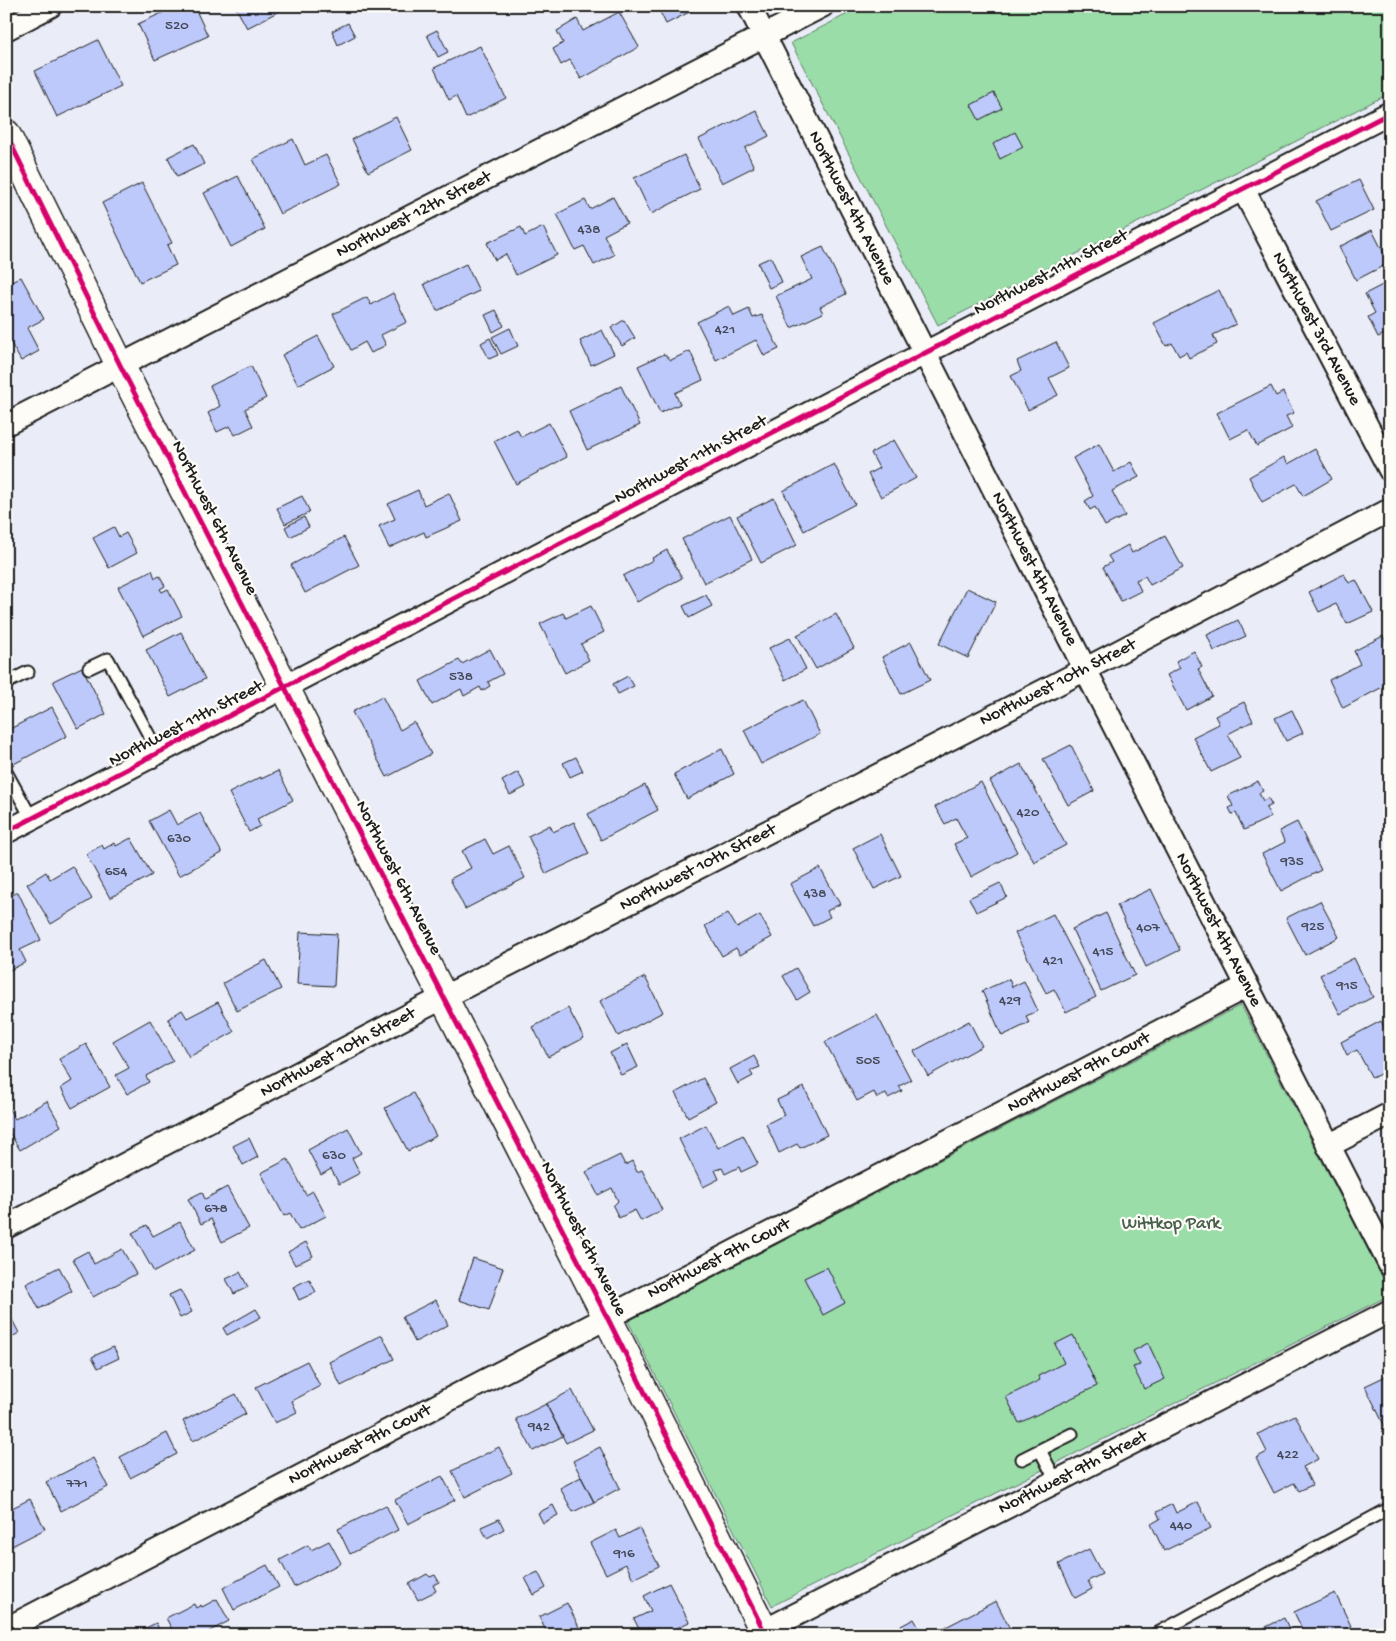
<svg xmlns="http://www.w3.org/2000/svg" width="1396" height="1641" viewBox="0 0 1396 1641" font-family="'Gochi Hand',sans-serif">
<style>
.green{fill:#9adda9;stroke:#5b7c62}
.building{fill:#bcc9fa;stroke:#1c1c1c}
.lines{fill:none;stroke-linecap:round;stroke-linejoin:round}
.lane-casing{stroke:#1c1c1c;stroke-width:15}
.street-casing{stroke:#1c1c1c;stroke-width:26}
.secondary-casing{stroke:#1c1c1c;stroke-width:31}
.lane{stroke:#fdfcf7;stroke-width:11}
.street{stroke:#fdfcf7;stroke-width:22}
.secondary{stroke:#fdfcf7;stroke-width:28}
.cycleway-casing{stroke:#fdfcf7;stroke-width:8}
.cycleway{stroke:#d6006c;stroke-width:5}
.labels{text-anchor:middle;dominant-baseline:central;stroke-width:4.5;stroke-linejoin:round;paint-order:stroke}
.number-label{font-size:15px;fill:#444754}
.street-label{font-size:18px;fill:#1c1c1c;stroke:#fdfcf7}
.park-label{font-size:18px;fill:#48604d;stroke:#fdfcf7}
</style>
<rect width="100%" height="100%" fill="#eaedf8"/>
<filter id="ink" filterUnits="userSpaceOnUse"><feTurbulence type="fractalNoise" baseFrequency=".02" numOctaves="2"/><feDisplacementMap in="SourceGraphic" scale="10" xChannelSelector="R" yChannelSelector="G"/><feConvolveMatrix kernelMatrix="1 2 1 2 8 2 1 2 1" color-interpolation-filters="sRGB"/></filter>
<g filter="url(#ink)">
<path class="green" d="M863,6H1390V93L938,325L791,43Z
M1241,1005L1390,1292V1295L772,1606L628,1321Z"/>
<path class="building" d="M177,6H194L208,36L155,60L138,24Z
M235,6H287V7L247,28Z
M657,6H699V7L666,24Z
M619,12L639,47L581,79L570,60L561,65L553,49L563,43L557,31L577,19L583,31Z
M348,23L355,36L338,45L332,31Z
M437,30L448,52L438,57L427,35Z
M98,40L121,86L57,117L35,71Z
M480,46L506,98L466,118L456,96L449,100L434,68Z
M994,93L1002,108L979,120L971,105Z
M756,110L769,136L745,148L754,167L722,183L699,139Z
M396,117L412,150L368,172L352,139Z
M1015,132L1023,147L1000,159L993,144Z
M293,139L305,165L326,155L341,184L280,214L253,159Z
M194,144L204,164L177,177L168,157Z
M684,155L700,189L651,214L634,178Z
M238,176L265,229L231,247L204,193Z
M1359,180L1374,210L1331,231L1316,201Z
M142,183L172,243L167,245L176,265L140,282L102,203Z
M613,197L627,223L604,235L614,255L594,265L584,246L575,250L557,214L585,200L590,209Z
M521,227L525,236L543,227L557,255L516,275L506,254L495,260L487,243Z
M1372,230L1389,263L1356,280L1339,247Z
M823,247L846,294L820,307L823,313L791,328L776,296L812,279L801,257Z
M771,257L782,282L769,288L758,263Z
M466,264L479,291L437,311L424,284Z
M21,277L44,319L27,328L39,351L21,361L10,342L6,344V285Z
M1390,281V332L1378,337L1368,317L1375,313L1365,294Z
M1219,290L1236,324L1213,335L1217,344L1189,358L1186,352L1179,356L1172,343L1166,346L1154,323Z
M393,293L407,322L381,335L386,345L371,353L365,342L351,350L333,314L367,297L371,305Z
M729,306L734,316L749,309L753,318L762,315L779,349L764,356L756,340L716,360L697,322Z
M496,310L504,326L493,332L485,315Z
M624,320L635,338L622,346L611,328Z
M510,328L518,346L501,354L492,337Z
M602,330L614,354L591,365L580,341Z
M318,336L334,366L298,385L282,355Z
M490,338L498,355L489,359L481,343Z
M1056,342L1069,368L1049,378L1058,395L1028,410L1011,376L1021,371L1017,361Z
M690,351L703,380L675,393L680,404L660,413L638,366L664,354L671,360Z
M251,366L266,398L245,409L253,426L235,435L230,426L217,432L208,413L220,406L210,386Z
M621,386L640,425L587,450L569,411Z
M1271,386L1276,396L1283,392L1294,413L1286,416L1292,428L1257,446L1248,430L1230,439L1217,413Z
M549,423L567,457L516,484L494,441L517,429L521,437Z
M894,440L916,478L881,497L868,474L879,468L871,453Z
M1099,444L1114,472L1131,462L1139,477L1112,491L1125,516L1105,526L1095,507L1090,510L1085,501L1093,496L1073,458Z
M1315,449L1332,479L1303,496L1296,484L1262,502L1249,477L1284,457L1288,464Z
M834,464L855,504L804,531L783,491Z
M418,490L424,505L449,493L462,521L426,537L424,532L389,548L379,526L395,519L388,504Z
M302,496L310,512L285,524L277,508Z
M774,498L797,545L761,563L737,516Z
M730,515L752,559L704,583L682,539Z
M304,517L309,527L290,537L285,527Z
M114,527L119,537L126,533L137,553L109,568L93,538Z
M1165,536L1183,568L1150,585L1145,576L1136,580L1141,591L1121,601L1103,567L1112,562L1108,556L1128,545L1132,553Z
M344,537L359,565L305,593L291,565Z
M667,550L682,578L637,602L623,576L653,560L652,558Z
M152,570L155,578L160,576L165,586L160,589L162,592L168,589L182,616L143,636L118,587Z
M1344,574L1349,583L1356,580L1373,612L1347,624L1336,604L1319,612L1309,592Z
M967,588L996,602L968,658L939,644Z
M706,595L712,606L689,618L683,606Z
M591,606L604,632L581,644L589,660L565,673L540,624L563,613L566,618Z
M836,614L854,648L816,669L797,635Z
M1238,620L1246,636L1214,651L1207,635Z
M181,632L205,679L170,697L146,650Z
M1383,636L1390,649V683L1343,708L1329,680L1360,664L1354,651Z
M790,638L806,669L785,680L769,648Z
M911,642L930,680L901,694L882,657Z
M490,649L503,674L488,682L490,686L482,691L480,687L464,696L461,689L432,705L420,681L459,660L462,664Z
M1194,651L1202,667L1198,669L1212,696L1186,710L1167,675L1180,668L1176,661Z
M82,667L106,714L78,729L53,681Z
M628,676L634,686L618,694L613,684Z
M382,696L400,730L414,722L431,754L387,777L352,712Z
M803,700L820,734L761,764L744,730Z
M1244,702L1253,721L1228,734L1240,758L1211,772L1193,737L1219,724L1215,716Z
M52,707L67,736L10,766L6,758V731Z
M1292,710L1303,733L1286,741L1275,718Z
M1071,745L1094,791L1068,805L1043,759Z
M722,749L734,774L687,799L674,774Z
M576,757L583,771L570,777L563,763Z
M1021,764L1066,845L1034,862L990,781Z
M278,771L293,800L257,819L260,826L249,832L229,793L261,777V779Z
M518,772L526,787L510,795L502,781Z
M1258,781L1263,791L1259,793L1263,801L1268,798L1272,805L1266,808L1271,817L1244,830L1236,813L1232,814L1229,808L1233,806L1228,796Z
M981,782L1017,852L971,877L954,844L967,838L956,818L945,824L935,807Z
M645,785L658,810L601,840L588,814Z
M169,810L177,825L200,813L222,853L179,876L149,821Z
M574,822L589,854L546,874L528,836L550,825L553,832Z
M1297,822L1321,870L1281,891L1262,854L1285,842L1279,831Z
M880,834L901,876L874,889L853,848Z
M131,838L152,875L110,898L86,854L102,845L104,849L114,843L116,846Z
M485,839L493,854L509,846L525,878L465,909L450,879L471,868L462,851Z
M72,866L92,899L51,924L27,884L46,872L50,879Z
M820,868L840,904L827,911L830,917L813,926L790,884Z
M1000,883L1007,897L976,912L969,898Z
M1151,889L1180,950L1146,967L1117,905Z
M18,892L41,940L20,950L26,962L6,972V898Z
M1320,901L1339,937L1305,955L1286,918Z
M728,913L737,928L760,915L772,937L740,955L736,948L722,956L705,926Z
M1106,913L1135,975L1101,991L1072,929Z
M1053,914L1096,997L1066,1012L1054,989L1046,993L1015,933Z
M300,932L337,934L334,986L297,984Z
M1354,958L1373,997L1340,1014L1320,975Z
M266,960L281,989L237,1011L223,983Z
M796,968L810,992L797,1000L783,976Z
M645,977L663,1012L618,1036L600,1001Z
M1009,979L1012,987L1024,981L1038,1011L1026,1016L1029,1023L1002,1036L982,991Z
M218,1002L234,1032L189,1057L168,1019L182,1010L187,1018Z
M568,1008L584,1038L548,1057L533,1027Z
M877,1015L911,1080L899,1086L902,1091L888,1098L886,1094L877,1098L874,1092L857,1101L825,1042Z
M150,1020L173,1061L146,1076L149,1082L127,1094L116,1075L129,1068L113,1041Z
M969,1021L982,1046L928,1076L914,1051Z
M1381,1021L1390,1038V1069L1372,1078L1357,1050L1347,1055L1341,1042Z
M86,1044L110,1087L72,1108L61,1088L72,1081L59,1059Z
M627,1044L638,1067L621,1075L610,1053Z
M754,1056L760,1067L750,1071L753,1076L738,1084L730,1069Z
M703,1078L716,1102L688,1117L675,1093Z
M804,1087L827,1135L800,1148L797,1144L779,1153L766,1124L784,1115L777,1100Z
M413,1093L436,1136L408,1151L385,1108Z
M47,1101L61,1126L20,1150L6,1127V1110L9,1109L15,1119Z
M706,1125L718,1148L743,1135L758,1164L741,1172L739,1167L725,1174L722,1168L715,1170L719,1179L703,1187L679,1139Z
M348,1128L361,1153L352,1158L360,1173L339,1184L331,1169L321,1175L308,1150Z
M249,1138L258,1157L243,1165L233,1146Z
M620,1155L625,1165L632,1161L637,1172L642,1170L662,1210L641,1221L635,1210L619,1218L613,1206L618,1201L612,1188L598,1195L586,1172Z
M288,1159L306,1195L313,1191L326,1216L299,1230L290,1213L284,1216L261,1173Z
M227,1187L249,1228L222,1242L211,1219L201,1224L188,1199L202,1192L205,1199Z
M180,1222L195,1250L154,1272L132,1233L147,1225L153,1236Z
M306,1242L313,1256L295,1265L288,1252Z
M122,1249L136,1274L93,1297L73,1259L88,1251L94,1264Z
M473,1258L503,1268L489,1310L459,1300Z
M59,1267L72,1291L39,1309L26,1284Z
M827,1267L845,1303L823,1315L804,1278Z
M240,1272L248,1287L234,1294L226,1279Z
M309,1279L316,1292L299,1300L293,1287Z
M180,1290L192,1312L180,1318L169,1295Z
M436,1300L448,1325L415,1342L402,1317Z
M6,1308L19,1333L6,1340Z
M256,1309L261,1317L227,1335L223,1328Z
M382,1335L394,1359L341,1386L329,1362Z
M1073,1335L1097,1386L1019,1423L1006,1397L1040,1380L1038,1376L1064,1363L1055,1344Z
M1148,1343L1165,1379L1144,1389L1133,1367L1140,1365L1133,1351Z
M113,1347L119,1358L98,1368L92,1357Z
M307,1361L320,1386L292,1401L297,1412L275,1423L256,1387Z
M1390,1374V1433H1388L1365,1386Z
M572,1390L593,1430L566,1443L546,1404Z
M236,1394L246,1414L193,1441L183,1421Z
M546,1404L563,1436L533,1451L516,1419Z
M1295,1415L1318,1459L1303,1467L1312,1485L1299,1491L1294,1483L1274,1493L1256,1458L1267,1452L1258,1434Z
M167,1433L177,1454L130,1478L120,1457Z
M499,1447L512,1473L465,1497L452,1471Z
M600,1447L620,1488L594,1502L573,1461Z
M93,1458L108,1487L61,1511L46,1482Z
M442,1476L455,1500L408,1524L395,1500Z
M581,1477L594,1502L573,1512L560,1488Z
M30,1499L45,1529L6,1549V1511Z
M1198,1502L1211,1528L1164,1551L1151,1524L1160,1519L1157,1512L1172,1504L1176,1513Z
M386,1505L398,1530L350,1554L338,1529Z
M553,1505L558,1515L543,1523L538,1513Z
M499,1519L504,1529L487,1538L481,1527Z
M639,1528L659,1566L633,1579L626,1564L606,1574L590,1543L616,1530L620,1538Z
M329,1541L341,1563L294,1587L280,1560L308,1545L311,1550Z
M1089,1549L1102,1574L1088,1581L1092,1589L1075,1598L1059,1564Z
M267,1565L279,1587L234,1610L223,1588Z
M538,1572L546,1588L534,1595L525,1578Z
M427,1574L430,1577L435,1575L439,1582L433,1585L436,1591L418,1600L409,1584Z
M669,1583L689,1622L663,1635H642L634,1619L651,1611L644,1596Z
M1335,1593L1351,1626L1340,1632L1341,1635H1305L1294,1612Z
M217,1599L229,1621L202,1635H175L166,1618L194,1604L196,1608L201,1605L202,1607Z
M996,1601L1013,1635H945L942,1629Z
M567,1603L583,1635H548L539,1617Z
M1284,1618L1292,1635H1250Z
M914,1619L923,1635H884Z
M156,1623L162,1635H132Z"/>
<g class="lines">
<g class="lane-casing">
<path id="lane" d="M89,668L108,659L159,754
M6,683L28,672
M6,772L32,819
M1040,1450L1056,1481
M1022,1459L1072,1434
M1154,1635L1390,1508"/>
</g>
<g class="street-casing">
<path id="street" d="M749,6L1085,669L1390,1265
M6,29L50,6
M1243,189L1390,470
M6,424L822,6
M6,832L925,353L1390,113
M1328,1146L1390,1114
M6,1227L419,1010L1057,684L1390,510
M6,1629L1247,986
M756,1635L1390,1311"/>
</g>
<g class="secondary-casing">
<path id="secondary" d="M6,134L120,365L607,1317L766,1635"/>
</g>
<use href="#lane" class="lane"/>
<use href="#street" class="street"/>
<use href="#secondary" class="secondary"/>
<g class="cycleway-casing">
<path id="cycleway" d="M6,134L120,365L607,1317L766,1635
M6,832L925,353L1390,113"/>
</g>
<use href="#cycleway" class="cycleway"/>
</g>
</g>
<g class="labels">
<g class="number-label">
<text x="177" y="26">520</text>
<text x="589" y="230">438</text>
<text x="725" y="330">421</text>
<text x="461" y="677">538</text>
<text x="1028" y="813">420</text>
<text x="179" y="839">630</text>
<text x="1292" y="862">935</text>
<text x="116" y="872">654</text>
<text x="815" y="894">438</text>
<text x="1313" y="927">925</text>
<text x="1148" y="928">407</text>
<text x="1103" y="952">415</text>
<text x="1053" y="961">421</text>
<text x="1347" y="986">915</text>
<text x="1010" y="1001">429</text>
<text x="868" y="1061">505</text>
<text x="334" y="1156">630</text>
<text x="216" y="1209">678</text>
<text x="539" y="1427">942</text>
<text x="1288" y="1455">422</text>
<text x="77" y="1484">771</text>
<text x="1181" y="1526">440</text>
<text x="624" y="1554">916</text>
</g>
<g class="street-label">
<text transform="translate(851 208) rotate(63)">Northwest 4th Avenue</text>
<text transform="translate(414 215) rotate(-27)">Northwest 12th Street</text>
<text transform="translate(1051 273) rotate(-27)">Northwest 11th Street</text>
<text transform="translate(1316 329) rotate(62)">Northwest 3rd Avenue</text>
<text transform="translate(691 460) rotate(-28)">Northwest 11th Street</text>
<text transform="translate(214 518) rotate(63)">Northwest 6th Avenue</text>
<text transform="translate(1034 569) rotate(63)">Northwest 4th Avenue</text>
<text transform="translate(1058 683) rotate(-27)">Northwest 10th Street</text>
<text transform="translate(186 724) rotate(-27)">Northwest 11th Street</text>
<text transform="translate(698 868) rotate(-27)">Northwest 10th Street</text>
<text transform="translate(398 878) rotate(63)">Northwest 6th Avenue</text>
<text transform="translate(1218 930) rotate(63)">Northwest 4th Avenue</text>
<text transform="translate(338 1053) rotate(-28)">Northwest 10th Street</text>
<text transform="translate(1079 1073) rotate(-27)">Northwest 9th Court</text>
<text transform="translate(583 1239) rotate(63)">Northwest 6th Avenue</text>
<text transform="translate(719 1259) rotate(-27)">Northwest 9th Court</text>
<text transform="translate(360 1445) rotate(-27)">Northwest 9th Court</text>
<text transform="translate(1073 1473) rotate(-27)">Northwest 9th Street</text>
</g>
<g class="park-label">
<text x="1171" y="1224">Wittkop Park</text>
</g>
</g>
<rect width="1396" height="1641" fill="none" stroke="#fdfcf7" stroke-width="25"/>
<rect x="12" y="12" width="1371" height="1616" fill="none" stroke="#1c1c1c" stroke-width="2" filter="url(#ink)"/>
</svg>
